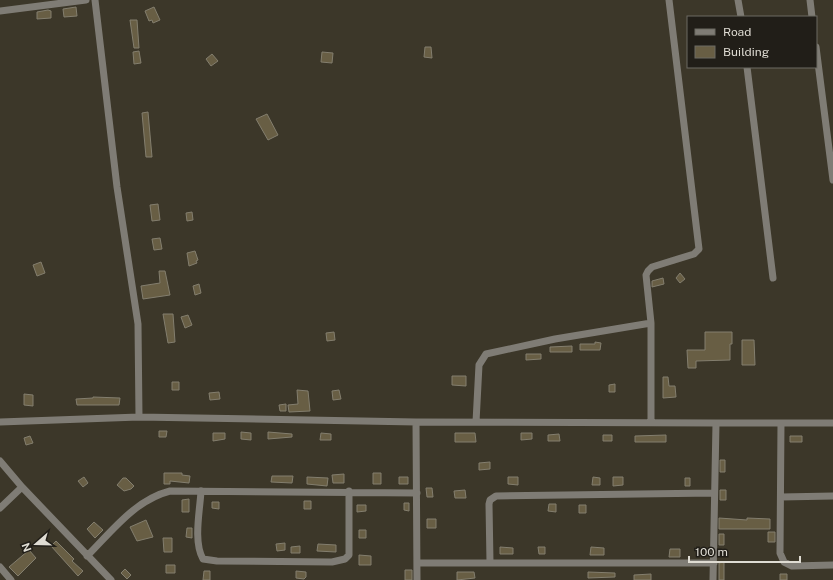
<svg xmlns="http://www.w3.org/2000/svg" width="833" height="580" viewBox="0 0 833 580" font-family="'Public Sans',sans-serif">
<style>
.building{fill:#685e44;stroke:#837e6e}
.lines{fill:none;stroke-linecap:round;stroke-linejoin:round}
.street{stroke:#7f7c75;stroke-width:7}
</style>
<rect width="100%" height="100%" fill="#3c3729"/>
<path class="building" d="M76,7L77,16L64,17L63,9Z
M154,7L160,20L153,23L152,20L149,21L145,11Z
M48,10L51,11V18L37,19V12Z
M130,20H137L139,48H134Z
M425,47H431L432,58L424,57Z
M139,51L141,63L134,64L133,52Z
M322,52L333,53L332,63L321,62Z
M212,54L218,61L211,66L206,59Z
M148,112L152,157H146L142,113Z
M267,114L278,135L268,140L256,119Z
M158,204L160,220L152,221L150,205Z
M192,212L193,220L187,221L186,213Z
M160,238L162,249L154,250L152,239Z
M195,251L198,260L196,261L197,263L189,266L187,253Z
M41,262L45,273L37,276L33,265Z
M159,271H165L170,295L143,299L141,286L160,283Z
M680,273L685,279L680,283L676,278Z
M663,278L664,284L652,287V281Z
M199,284L201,293L195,295L193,286Z
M163,314H173L175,342L168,343Z
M188,315L192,325L185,328L181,317Z
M334,332L335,340L327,341L326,333Z
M705,332H732V344H730V360L696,361V368H688L687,350H705Z
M742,340H754L755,365H742Z
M595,342L601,343L600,350H580V344H595Z
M572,346V352H550V347Z
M526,354H541V359L526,360Z
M452,376H466V386L452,385Z
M663,377H668L669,386H675L676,397L663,398Z
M172,382H179V390H172Z
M615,384V392H609V385Z
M297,390L308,391L310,411L289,412L288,405L298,404Z
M339,390L341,399L333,400L332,391Z
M219,392L220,399L210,400L209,393Z
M24,394L33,395V406L24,405Z
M93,397L120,398L119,405H77L76,399L93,398Z
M286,404V411H280L279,405Z
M159,431H167L166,437H159Z
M241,432L251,433V440L241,439Z
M268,432L292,434V437L268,439Z
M213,433H225V439L213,441Z
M321,433L331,434V440H320Z
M455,433H475L476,442H455Z
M521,433H532V439L521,440Z
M559,434L560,441H548V435Z
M603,435H612V441H603Z
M666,435V442H635V436Z
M30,436L33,443L26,445L24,438Z
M790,436H802V442H790Z
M720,460H725V472H720Z
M490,462V469L479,470V463Z
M164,473H182V475L190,476L189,483L170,481V484H164Z
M373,473H381V484H373Z
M344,474V483H333L332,475Z
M272,476H293L292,483L271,482Z
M84,477L88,483L83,487L78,481Z
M307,477L328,478L327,486L307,484Z
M399,477H408V484H399Z
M508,477H518V485L508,484Z
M593,477L600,478V485H592Z
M613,477H623V485L613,486Z
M123,478H126L134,486L131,489L124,491L117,485Z
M685,478H690V486H685Z
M426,488H432L433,497H427Z
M465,490L466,498H455L454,491Z
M720,490H726V500H720Z
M189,499V512H182V500Z
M304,501H311V509H304Z
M212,502H219V509L212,508Z
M404,503H409V511L404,510Z
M549,504H556V512L548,511Z
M357,505H366V511L357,512Z
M579,505H586V513H579Z
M719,518L747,520V518L770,519V529H719Z
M427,519H436V528H427Z
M146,520L153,537L137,541L130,527Z
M94,522L103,530L95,538L87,529Z
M187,528H192V538L186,537Z
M359,530H366V538H359Z
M768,532H775V542H768Z
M719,534H724V545H719Z
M163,538H172V552H164Z
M56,541L74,559L72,561L83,571L78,576L51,546Z
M285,543V550L277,551L276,544Z
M318,544L336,545V552L317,551Z
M300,546V553H291V547Z
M500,547L513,548V554H500Z
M538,547H545V554H539Z
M591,547L604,548V555H590Z
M670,549H680V557H669Z
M29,550L36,558L18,576L9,567Z
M359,555L371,556V565H359Z
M724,562V580H719V563Z
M166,565H175V573H166Z
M125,569L131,575L127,579L121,573Z
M405,570H412V580H405Z
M204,571H210V580H203Z
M296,571L306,572V577L304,579L296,578Z
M457,572H474L475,578L457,580Z
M588,572L615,573V577L588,578Z
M651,574V580H634V575Z
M780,574H787V580H780Z"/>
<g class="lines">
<path class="street" d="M95,0L117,187L138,324L139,417
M738,0L741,17
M810,0L812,17
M0,11L86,0
M816,47L833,180
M747,67L773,278
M651,323L646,275L648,271L652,267L694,254L699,249L669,0
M0,422L139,417L416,422L716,423
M416,422L417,580
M476,422L479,365L486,354L555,339L651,323V423
M781,423L780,553L784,562L792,566L833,565
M0,461L22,487L111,580
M201,491C200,510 193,542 203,559L217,561L332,562L345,559L349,555V491
M781,497L833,496
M0,508L22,487
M87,556C112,531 135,500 170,491L417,493
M490,562L489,504L490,500L496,496L714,493
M417,563H714
M0,567L11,580
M713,580L716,423H833"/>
</g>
<rect x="687" y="16" width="130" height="52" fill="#211e18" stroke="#6d6a63"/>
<rect x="695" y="29" width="20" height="6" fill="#7f7c75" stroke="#6d6a63"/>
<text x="723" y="36" font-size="12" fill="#dfdcd3">Road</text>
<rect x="695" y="46" width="20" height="12" fill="#685e44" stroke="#6d6a63"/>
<text x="723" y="56" font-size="12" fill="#dfdcd3">Building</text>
<g transform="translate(36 544) rotate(250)" stroke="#211e18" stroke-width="3" paint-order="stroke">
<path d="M0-3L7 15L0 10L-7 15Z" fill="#dfdcd3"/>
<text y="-6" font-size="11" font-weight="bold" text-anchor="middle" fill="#dfdcd3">N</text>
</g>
<path d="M689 556v6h111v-6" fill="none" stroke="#dfdcd3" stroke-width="2"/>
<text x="695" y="556" font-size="12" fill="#dfdcd3" stroke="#211e18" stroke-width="3" paint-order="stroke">100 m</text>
</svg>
